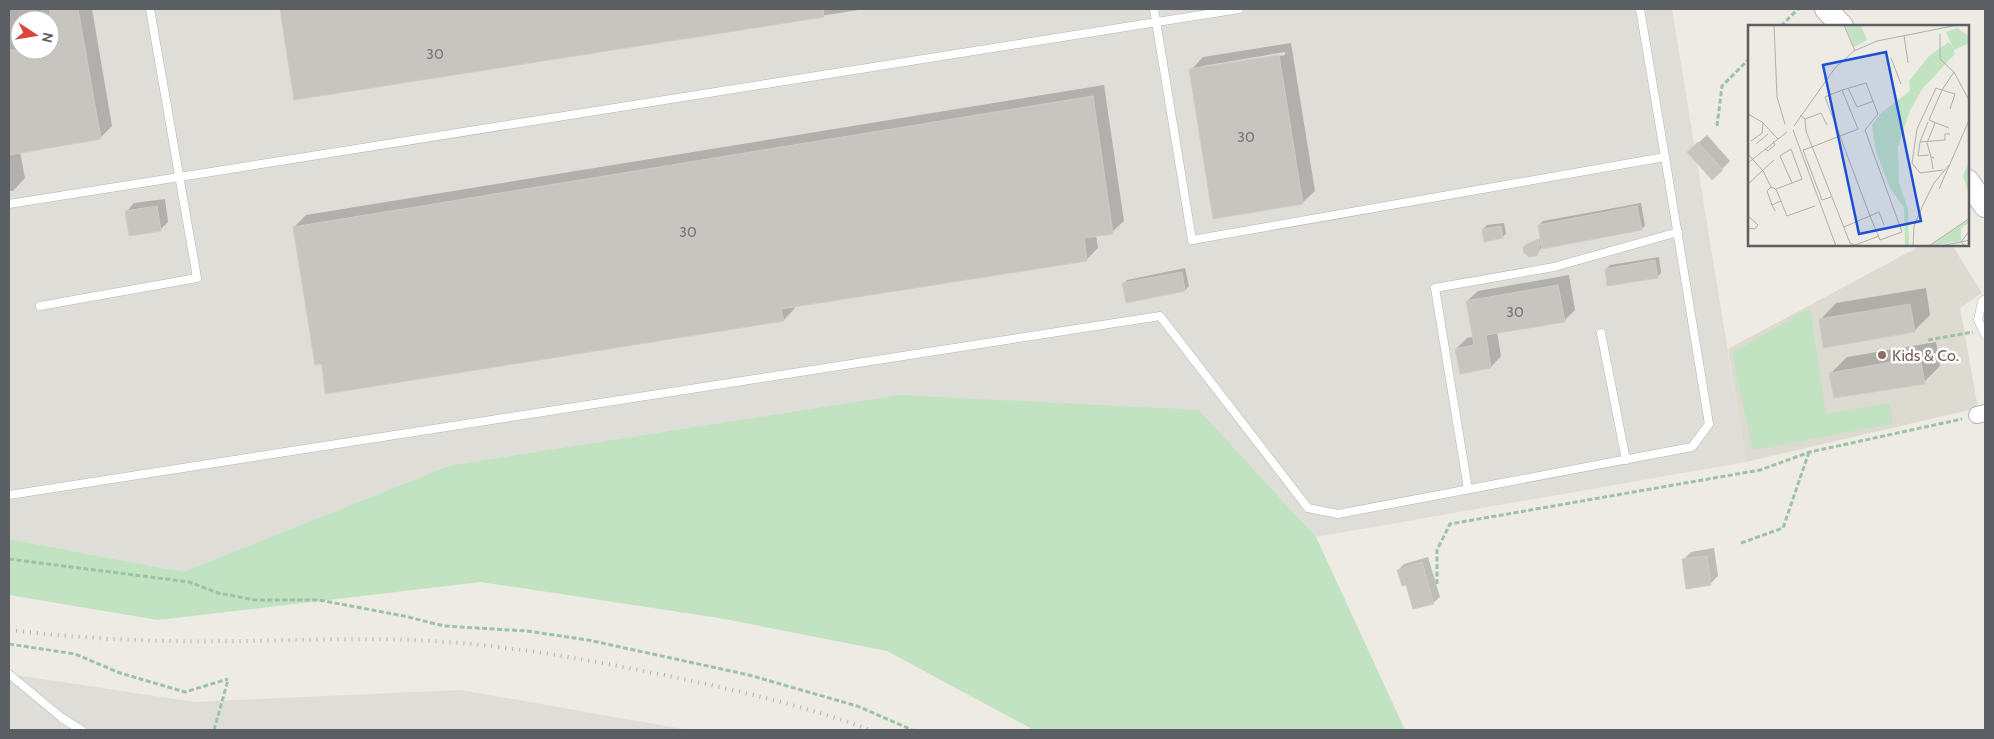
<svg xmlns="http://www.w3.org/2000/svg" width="1994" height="739" viewBox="0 0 1994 739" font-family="Cabin,sans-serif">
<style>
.industrial{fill:#dfddd8;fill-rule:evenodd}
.education{fill:#dddad2}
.green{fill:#c2e3c2}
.shadow{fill:#0003;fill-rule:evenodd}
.building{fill:#c8c5c0;stroke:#d1ccc2}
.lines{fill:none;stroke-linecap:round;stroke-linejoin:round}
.lane-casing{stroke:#b4b6ba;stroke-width:9}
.street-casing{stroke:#b4b6ba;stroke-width:18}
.secondary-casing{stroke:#b5b8bc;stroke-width:24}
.path{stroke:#9cc3a6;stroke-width:3;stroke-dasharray:5 2.5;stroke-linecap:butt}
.lane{stroke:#fff;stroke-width:8}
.street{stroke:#fff;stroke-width:16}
.secondary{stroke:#fff;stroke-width:22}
.rail{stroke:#b2b3b3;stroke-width:4;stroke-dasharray:1 6;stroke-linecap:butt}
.education-dot{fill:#8d6e63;stroke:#fff;stroke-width:2}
.labels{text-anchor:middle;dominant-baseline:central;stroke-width:5;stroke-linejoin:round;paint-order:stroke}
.number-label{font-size:14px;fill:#76787a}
.education-label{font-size:16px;fill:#785e54;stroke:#fff;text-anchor:start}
.inset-road{fill:none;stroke:#afafac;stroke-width:1}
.view{fill:#1d4ed8;fill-opacity:0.15;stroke:#1d4ed8;stroke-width:2.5}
.inset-edge{fill:none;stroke:#5b5f63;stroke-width:2.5}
</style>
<rect width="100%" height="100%" fill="#edebe3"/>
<path class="industrial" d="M9,9H1672L1746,462L1316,537L1199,410L448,466L183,572L9,539ZM20,20H50V50H20Z
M9,674L195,702L461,690L688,730H9Z"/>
<path class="education" d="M1922,245H1952L1982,293L1960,308L1978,408L1746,462L1728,349Z"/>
<path class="green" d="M1810,308L1826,414L1889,403L1893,424L1753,450L1732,353Z
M900,395L1199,410L1316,537L1405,730H1034L887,651L719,618L481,582L158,620L9,595V539L183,572L448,466Z"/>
<path class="shadow" d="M9,9H92L112,126L100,138L20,152L25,178L13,191H9ZM20,20H50V50H20Z
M281,9H865L295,98Z
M1291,43L1315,191L1302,203L1191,70L1203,57ZM1285,52V55L1203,68V66Z
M1104,85L1124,221L1112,232L1096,235L1098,248L1086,260L794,305L795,308L784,320L323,362L294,227L306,215Z
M1707,135L1730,161L1722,169L1697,144Z
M165,199L168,222L160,230L126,212L134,203Z
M1641,203L1645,226L1641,229L1541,248L1537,255L1529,243L1541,238L1539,225L1543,221Z
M1504,223L1506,234L1502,237L1483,229L1487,225Z
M1659,257L1661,273L1658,276L1606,269L1610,265Z
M1185,268L1189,286L1185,290L1124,284L1127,280Z
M1569,275L1575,310L1564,321L1497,332L1501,356L1491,367L1456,349L1467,338L1474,337L1467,301L1478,291Z
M1926,288L1930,315L1914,331L1820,320L1836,303Z
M1936,342L1940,366L1924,382L1831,373L1847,357Z
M1714,548L1718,576L1710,584L1683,560L1691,552Z
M1428,557L1440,597L1433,603L1407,583L1398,570L1404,564Z"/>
<path class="building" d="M50,9H78L101,139L9,155V50H50Z
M280,9H823L824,17L294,100Z
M1279,55L1303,204L1213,219L1189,69Z
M1093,96L1113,234L1084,238L1087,261L781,309L784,321L325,394L322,364L315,365L293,227Z
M1698,142L1723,170L1712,180L1687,152Z
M157,206L161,231L129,236L125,211Z
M1637,206L1642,230L1542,249L1541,241L1537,256L1529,257L1524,253L1523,247L1527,244L1540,239L1538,225Z
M1501,226L1503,238L1484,242L1482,229Z
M1655,260L1658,278L1607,286L1605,269Z
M1182,272L1185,291L1126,303L1122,283Z
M1558,285L1565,322L1486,335L1491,368L1460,374L1455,349L1474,345L1466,301Z
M1910,304L1915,332L1823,348L1819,319Z
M1920,357L1925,384L1834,398L1829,373Z
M1707,556L1711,585L1686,589L1682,559Z
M1422,562L1434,604L1413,609L1406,585L1402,586L1397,570Z"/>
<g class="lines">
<g class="lane-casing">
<path id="lane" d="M1154,9L1192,240L1665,157L1640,9
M9,204L1239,9
M1985,299L1982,301L1978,320L1985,335
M40,306L197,278L150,9
M1601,333L1626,460
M1468,489L1435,288L1554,267L1678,232
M9,495L1160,316L1308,508L1338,514L1692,447L1709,424L1665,157
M9,674L62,718L81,730"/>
</g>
<g class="street-casing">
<path id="street" d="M1977,415L1985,413"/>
</g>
<g class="secondary-casing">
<path id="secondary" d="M1826,9L1842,26
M1968,181L1985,206"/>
</g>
<path class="path" d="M1781,26L1798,9
M1717,126L1722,86L1749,59
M1928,340L1973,332
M1741,543L1783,528L1809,452
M9,559L189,582L218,593L255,600H319L404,616L444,626L527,631L588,640L749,675L857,706L912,730
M1437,584V550L1450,524L1760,470L1810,452L1962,419
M9,644L75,654L120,673L185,692L228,679
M214,730L228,680"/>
<use href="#lane" class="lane"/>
<use href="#street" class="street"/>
<use href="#secondary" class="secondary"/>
<path class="rail" d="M9,630C61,636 113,640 166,641C248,643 330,637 412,640C508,644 603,662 697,682C755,695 815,709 870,730"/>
</g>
<circle class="education-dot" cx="1882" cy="355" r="5"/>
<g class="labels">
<g class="number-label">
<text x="435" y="54">30</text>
<text x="1246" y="137">30</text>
<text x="688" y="232">30</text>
<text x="1515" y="312">30</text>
</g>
<g class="education-label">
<text x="1892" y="355">Kids &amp; Co.</text>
</g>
</g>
<g transform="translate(1748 25)">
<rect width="221" height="221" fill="#edebe3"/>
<path d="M97,0H113L119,15L106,22ZM209,3L221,11V18L206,25L207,29L175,63L162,85L150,122L151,158L160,184L161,221H157L156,183L142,163L128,126L124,100L133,88L162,66L161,56L181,31L201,17L205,23L198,7ZM221,136L220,149L221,169L215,151ZM221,194V198L213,203V216L182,221Z" fill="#c2e3c2"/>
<path class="inset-road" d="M26,0L29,72L37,99M96,0L107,26M192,9V34L206,47L222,77M156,10L160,38M143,33L153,59M100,63L109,82L126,76M202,84L207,69L194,65L206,47M0,89L14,97L30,114M52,90L57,94L58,106L102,218L107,220L131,211M57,94L73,88L79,100M46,101L87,43L106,26L129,16L210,0M45,105L88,221M3,116L14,108L15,97M172,117L180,97M8,119L20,109M17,124L20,126L27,120L25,116M0,129L15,146L23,162L28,164L44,158L54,154L43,124L32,131L44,158M181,130L170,131L172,117L197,115V109H202M183,132L179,118L187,98M0,138L39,107M185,144L183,132L186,133M195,145L172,148L164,138L169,104L188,63L194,65L181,95L201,103M0,159L26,135M23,162L19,166L24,180M28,164L39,191L67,181M191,164L222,93M83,172L74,175L55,125L64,122L92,111L110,104L94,65L77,72L92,111L122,191L132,215L154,207L117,105L130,89L118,58L94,65M27,186L24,180L33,176M0,191L10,200L7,204L0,203M96,202L131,187L136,200M222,205L213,217L222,215M165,221L166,201L175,180L186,158L201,140M181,221L222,193M192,221L213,217L217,221"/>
<path class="view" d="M138,27L173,196L111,209L75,40Z"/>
<rect width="221" height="221" class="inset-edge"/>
</g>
<rect width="1994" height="739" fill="none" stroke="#5b5f63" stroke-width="20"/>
<g transform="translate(35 35) rotate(102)"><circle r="24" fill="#ffffff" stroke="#bdbfc1"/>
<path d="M0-4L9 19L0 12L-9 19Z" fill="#db453b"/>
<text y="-8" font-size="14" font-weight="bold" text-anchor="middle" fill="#5b5f63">N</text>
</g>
</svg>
